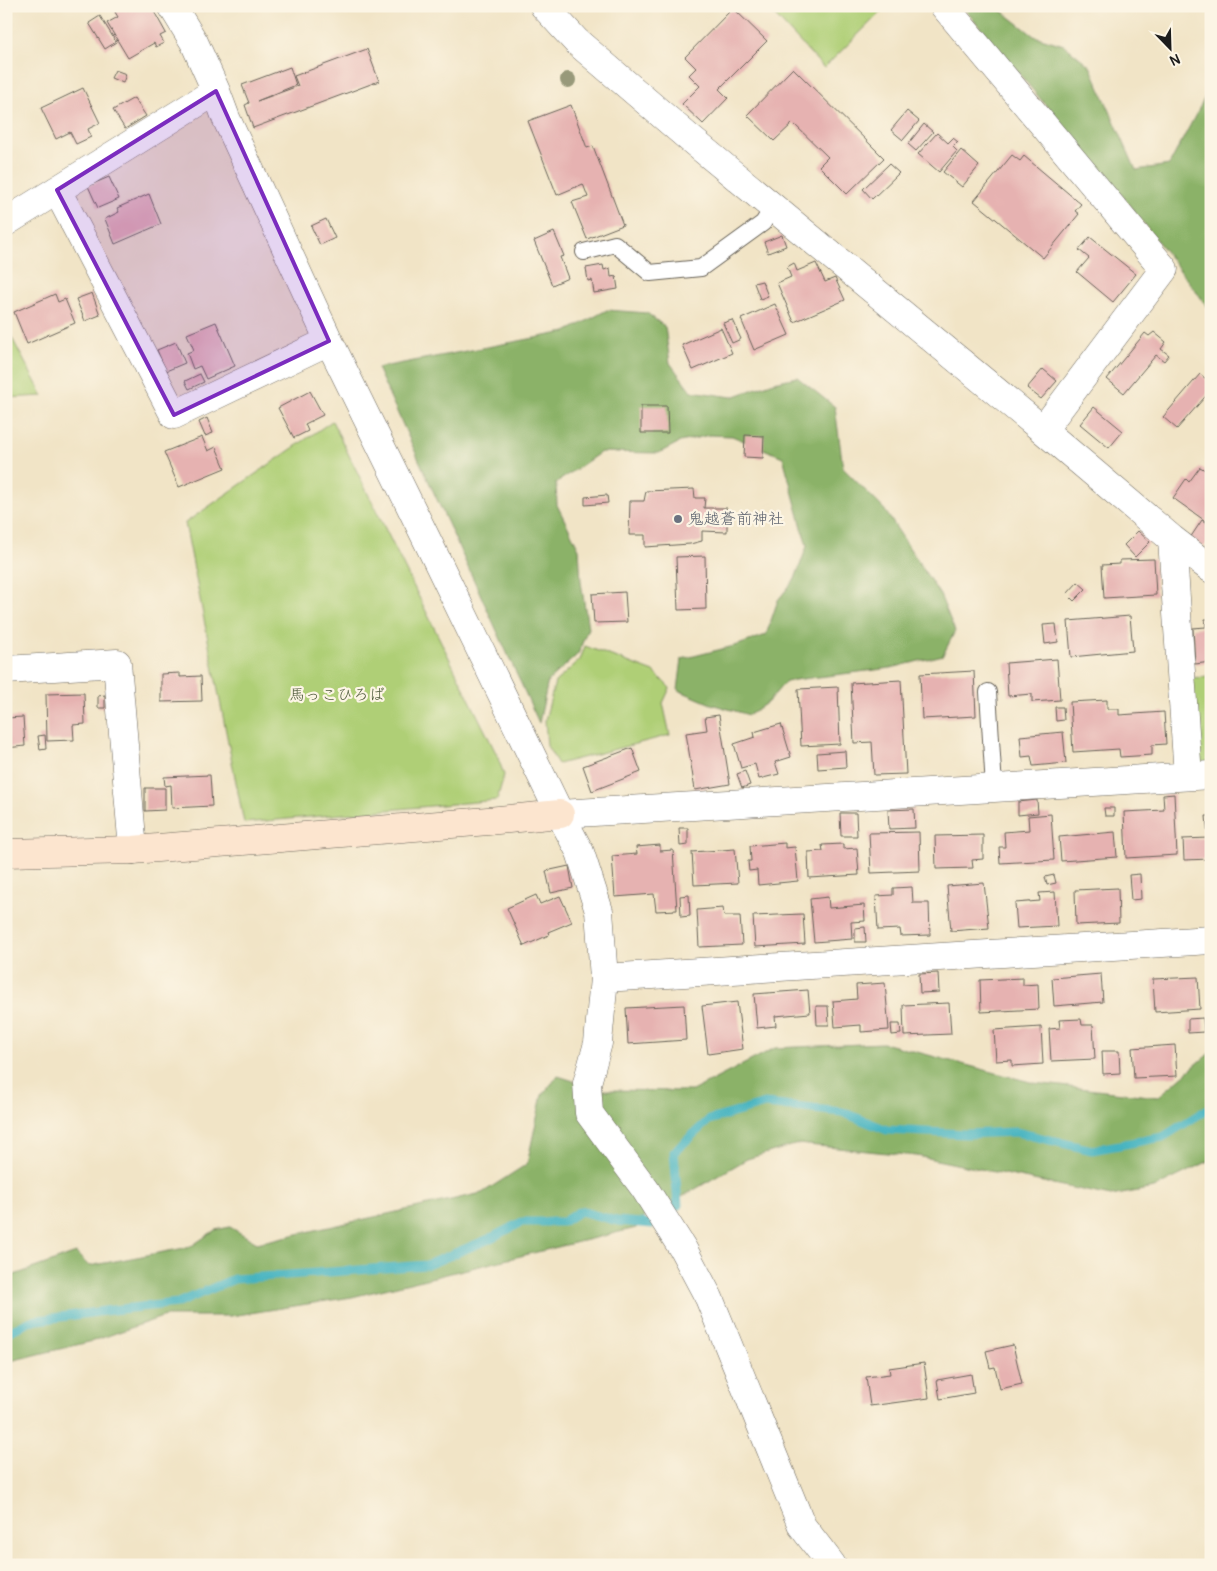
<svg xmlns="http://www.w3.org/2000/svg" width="1217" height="1571" viewBox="0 0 1217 1571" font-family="Pangolin,'Klee One',sans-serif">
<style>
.green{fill:#afcf76;stroke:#667649}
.forest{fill:#8bb267;stroke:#546742}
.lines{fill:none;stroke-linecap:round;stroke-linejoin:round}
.stream{stroke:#45b3c0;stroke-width:9}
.building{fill:#e6b2b1}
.lane-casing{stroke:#676258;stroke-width:18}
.street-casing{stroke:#676258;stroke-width:29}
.secondary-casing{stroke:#676258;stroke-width:29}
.lane{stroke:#fff;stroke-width:16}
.street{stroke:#fff;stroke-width:28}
.secondary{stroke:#fce5cf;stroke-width:28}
.tree{fill:#98997a}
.marked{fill:#7b2cbf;fill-opacity:0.2;stroke:#7b2cbf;stroke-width:4;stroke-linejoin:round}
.worship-dot{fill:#6b7280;stroke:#fcf5e5;stroke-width:2}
.labels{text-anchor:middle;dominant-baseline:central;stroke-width:4.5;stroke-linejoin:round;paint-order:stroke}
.worship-label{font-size:16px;fill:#5b616d;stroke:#fcf5e5;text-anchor:start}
.park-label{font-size:16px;fill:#4f5b3c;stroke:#fcf5e5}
</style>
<rect width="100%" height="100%" fill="#fcf5e5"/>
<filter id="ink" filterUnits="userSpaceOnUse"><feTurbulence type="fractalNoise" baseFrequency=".02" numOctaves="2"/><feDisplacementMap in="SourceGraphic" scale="10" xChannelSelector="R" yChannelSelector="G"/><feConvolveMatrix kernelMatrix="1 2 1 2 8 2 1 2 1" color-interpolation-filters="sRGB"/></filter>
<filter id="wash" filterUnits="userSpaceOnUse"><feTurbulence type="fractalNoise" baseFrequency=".0096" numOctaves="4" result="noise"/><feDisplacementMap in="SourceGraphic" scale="20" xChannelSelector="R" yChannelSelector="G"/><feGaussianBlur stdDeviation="1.12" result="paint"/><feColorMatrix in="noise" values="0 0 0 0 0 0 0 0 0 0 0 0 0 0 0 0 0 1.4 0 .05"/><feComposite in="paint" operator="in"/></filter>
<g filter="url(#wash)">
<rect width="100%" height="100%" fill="#f1e4c6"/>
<path class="green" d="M766,6H887L824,68Z
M6,327L43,396L6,398Z
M332,421L497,755L504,775L497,800L244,823L185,523Z
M585,646L654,672L670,688L663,703L670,735L558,764L547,746L545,720L555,682L580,660Z
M1211,677V763L1194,764L1187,678Z"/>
<path class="forest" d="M962,6H991L1002,11L1034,36L1064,45L1090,66L1136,170L1169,165L1211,86V311L1129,204Z
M607,310L647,313L665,327L670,363L691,391L732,397L774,382L797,377L835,407L843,468L884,509L940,595L955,631L943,655L891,668L786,681L768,702L749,715L711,704L678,690L682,659L738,645L766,635L778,600L795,579L807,546L783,457L732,436L709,435L680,442L659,453L601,452L556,483L557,505L579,549L581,582L588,628L578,654L548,681L539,723L377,368L566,332Z
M883,1043L1034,1083L1158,1097L1211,1052V1160L1154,1188L1111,1196L917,1156L798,1144L747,1159L666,1206L601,1118L602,1090L692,1091L775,1048Z
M558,1076L580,1083L649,1210L636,1228L352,1297L231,1316H165L93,1341L6,1362V1278L76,1253L89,1266L190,1247L215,1230L230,1227L257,1243L482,1193L527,1164L542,1095Z"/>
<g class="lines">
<path class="stream" d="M6,1333L31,1321L112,1310L178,1303L234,1279L427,1265L489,1239L522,1222H563L580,1211L617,1221L652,1224L678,1205L674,1152L709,1120L765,1104L842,1112L887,1130L965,1134L1016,1132L1092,1150L1163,1137L1211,1107"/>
</g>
<g id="blocks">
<path class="building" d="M124,6H133L134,8L137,6H151L166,33L160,36L164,43L156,47L154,43L128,58L107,23L118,17L115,12Z
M733,8L767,41L719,89L728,98L703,124L682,104L700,86L689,75L696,68L685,57Z
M100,16L116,42L105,49L89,23Z
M367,49L379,81L253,128L245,105L249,103L242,85L290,67L296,85L257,101L298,86L294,76Z
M793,68L884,158L847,194L819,166L828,157L793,123L774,141L747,115Z
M115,70L126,74L123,83L111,78Z
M83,88L100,123L88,129L91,137L76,144L70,132L56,139L41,108Z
M134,98L146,116L125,129L113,110Z
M571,105L587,148L593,146L623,225L587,239L572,202L588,197L583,184L557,195L528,121Z
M907,111L919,121L903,140L891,130Z
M924,124L933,132L916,151L908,144Z
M937,133L948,143L953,138L958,142L953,147L957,151L939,172L918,154Z
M961,150L979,166L962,187L943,172Z
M1012,155L1020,161L1024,156L1081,204L1075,211L1079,214L1043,258L974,201Z
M889,164L899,173L872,199L863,189Z
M109,177L119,199L98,208L88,186Z
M149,194L161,224L115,244L105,219L119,212L117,208Z
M326,219L335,238L320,245L311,226Z
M554,232L564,256L560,257L568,278L552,285L534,241Z
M782,235L786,246L768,253L764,242Z
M1090,237L1136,274L1113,302L1077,272L1089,258L1079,250Z
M794,263L797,271L816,263L825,282L835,278L845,300L794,322L777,283L791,277L787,267Z
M603,265L604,270L610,268L611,277L616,276L618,289L594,293L592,280L588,281L586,268Z
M762,281L768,296L760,299L754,283Z
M92,293L100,315L85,321L76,299Z
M55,294L58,302L65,299L75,323L27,344L14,312Z
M775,304L789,335L754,350L741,319Z
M732,320L741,339L732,343L723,323Z
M216,322L235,366L206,379L200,366L193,369L187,353L194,350L187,334Z
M721,328L732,353L693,370L682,345Z
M1154,332L1166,342L1161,349L1169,355L1164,361L1156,355L1124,393L1107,379L1145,333L1149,336Z
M176,342L185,363L166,371L157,350Z
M1043,369L1057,381L1041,399L1027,388Z
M200,374L204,382L189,389L185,381Z
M1200,374L1211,383V390L1177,429L1163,417Z
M310,391L323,415L305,424L308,431L294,438L278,408Z
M641,406H667L668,433H641Z
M1094,407L1123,431L1109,448L1080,424Z
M207,418L213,433L205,436L199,422Z
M745,435L764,436L763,458L744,457Z
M202,437L208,451L216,447L225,468L179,487L164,452Z
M1200,467L1205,470L1208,467L1211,469V525L1173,498L1186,479L1189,482Z
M694,489L695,498H705L704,508H727V532L702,531V541L690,544L645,547V535H629L630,501H644L646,491Z
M607,495L608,503L585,505V497Z
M1202,520L1211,526V538L1204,547L1190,538Z
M1138,531L1150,542L1135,557L1124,545Z
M705,556L706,609L678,610L676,557Z
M1154,559L1156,595L1104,598L1102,565L1120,564V560Z
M1078,582L1086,589L1074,601L1067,594Z
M625,592L627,622L594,623L592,594Z
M1130,616L1133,651L1071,657L1068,621Z
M1205,619H1211V662L1195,664L1193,628L1206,627Z
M1056,624L1058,642L1045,644L1043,625Z
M1057,659L1060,700L1032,702V694L1008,696L1006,663Z
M974,671L976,716L922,719L920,674Z
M180,673V677L201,676L202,701L161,702V674Z
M901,680L906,774L874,775L872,742L854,743L851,683Z
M838,687L840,744L801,746L798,689Z
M84,693L85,724L73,725L74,740L47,741L46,694Z
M105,695V708H98V696Z
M1107,700V709H1119V715L1164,712L1166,744L1152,745V755L1120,757L1119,749L1073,752L1070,702Z
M1055,707H1063L1064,720L1056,721Z
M719,715L730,784L695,790L686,733L707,730L705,717Z
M23,717L25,746L6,748V718Z
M781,724L791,757L775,762L779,774L759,779L755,764L741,768L734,744L755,737L754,732Z
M1063,732L1066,763L1033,766L1031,756L1022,757L1020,736Z
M45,735L46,749L40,750L38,736Z
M632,748L641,772L592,791L583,766Z
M845,751L846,767L818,769L817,753Z
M745,771L750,785L742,788L737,774Z
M210,775L212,806L172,808L171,785L165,786L164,777Z
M145,788H165V810L145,811Z
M1174,794L1177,855L1126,858L1124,812L1164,810L1163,795Z
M1037,800L1038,813L1018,815V802Z
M1104,808H1114V816H1105Z
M914,809L915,828L889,829L888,810Z
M840,813H856L857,836H841Z
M1051,814L1054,860L1000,863L999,847H1005L1004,832L1029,830L1028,816Z
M1206,816H1211V859L1184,860L1183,839L1208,838Z
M679,828H688V845L680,846Z
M919,832L920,871L871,873L869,833Z
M1115,832L1117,857L1061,861L1059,837Z
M983,835V859L972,860L973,868L936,869L935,836Z
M785,843V848L795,847L798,881L758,885L757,870L749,871L748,861H751L750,846Z
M843,844V849L857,848L859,875L809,878L808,852L823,851L822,845Z
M660,845V851L673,850L677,910L656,911L654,894L615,897L612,856L637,854L636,847Z
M735,849L738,883L694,885L692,852Z
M569,866L573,888L551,893L546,871Z
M1140,874L1141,899L1131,900L1129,875Z
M1054,875L1056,883L1047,885L1045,877Z
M984,883L989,928L951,931L947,886Z
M912,887L913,903H929L930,935L901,936L900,929L878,930L876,896L893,895V888Z
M1118,888L1119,923L1076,925L1075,890Z
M1055,892L1057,926L1017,928L1015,903L1040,901L1039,893Z
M536,895L540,904L560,896L572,922L548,932L549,935L524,946L507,908Z
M689,895L690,916L681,917L680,896Z
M828,897L829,908L864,905L865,921L851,922L852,939L814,942L810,899Z
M723,908L724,916H740L742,945L699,947L697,910Z
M803,914L805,944L755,947L753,916Z
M865,927L866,942H855V928Z
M938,973L939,992L920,993L919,974Z
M1101,974L1103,1002L1054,1006L1052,978Z
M1198,977L1200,1009L1155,1012L1153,979Z
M1023,978V985L1038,984L1039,1009L981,1012L980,980Z
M885,983L889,1030L861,1032V1025L835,1027L833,1001L857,999L856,985Z
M808,990L810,1013L775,1016L776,1026L757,1028L754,994Z
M737,1002L743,1049L708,1054L702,1006Z
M949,1003L951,1034L904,1036L903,1005Z
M684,1005L686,1040L628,1044L626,1008Z
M816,1006H828L829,1025H817Z
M1203,1018L1204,1032L1188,1033V1019Z
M1081,1019L1082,1025H1093L1095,1059L1051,1061L1049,1029L1060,1028L1059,1020Z
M891,1024H900L901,1034L892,1035Z
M1041,1027L1043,1064L1012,1066V1060L996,1061L994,1030Z
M1175,1045L1177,1076L1134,1078L1132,1048Z
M1102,1051H1119L1120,1073L1103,1074Z
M1013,1345L1022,1384L1000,1389L995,1367L990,1368L986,1351Z
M924,1363L929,1398L870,1406L866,1377L890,1374L889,1368Z
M971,1374L974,1393L940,1399L937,1380Z"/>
</g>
</g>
<g filter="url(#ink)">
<use href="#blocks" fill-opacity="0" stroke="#676258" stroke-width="1"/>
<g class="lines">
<g class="lane-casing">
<path id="lane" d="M584,252L615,244L650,273L701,268L763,223L773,207
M988,692L994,787"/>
</g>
<g class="street-casing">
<path id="street" d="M172,6L194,42L216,91L226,118L329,341L426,538L560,814L580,852L599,911L604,978L598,1043L587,1083L589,1113L645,1189L683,1249L709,1298L802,1526L832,1565
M544,6L576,41L688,137L1043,430L1172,539L1211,569
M944,6L1164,269L1043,430
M57,190L174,415L329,341
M6,222L216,91
M1172,539L1188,776
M6,670L117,663L133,850
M560,814L1211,775
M604,978L1211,940"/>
</g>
<g class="secondary-casing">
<path id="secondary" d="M6,853L133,850L488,821L560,814"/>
</g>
<use href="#lane" class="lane"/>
<use href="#street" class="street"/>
<use href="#secondary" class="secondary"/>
</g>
<circle class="tree" cx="568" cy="80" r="8"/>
</g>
<path class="marked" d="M216,91L329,341L174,415L57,190Z"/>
<circle class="worship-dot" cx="678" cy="519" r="5"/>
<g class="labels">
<g class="worship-label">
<text x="688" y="519">鬼越蒼前神社</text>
</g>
<g class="park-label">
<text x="337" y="695">馬っこひろば</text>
</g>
</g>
<rect width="1217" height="1571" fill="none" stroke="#fcf5e5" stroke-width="25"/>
<g transform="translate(1170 48) rotate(157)" stroke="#fcf5e5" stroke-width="4" paint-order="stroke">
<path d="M0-4L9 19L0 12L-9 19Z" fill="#1c1c1c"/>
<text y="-8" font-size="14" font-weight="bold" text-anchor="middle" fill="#1c1c1c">N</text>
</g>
</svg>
